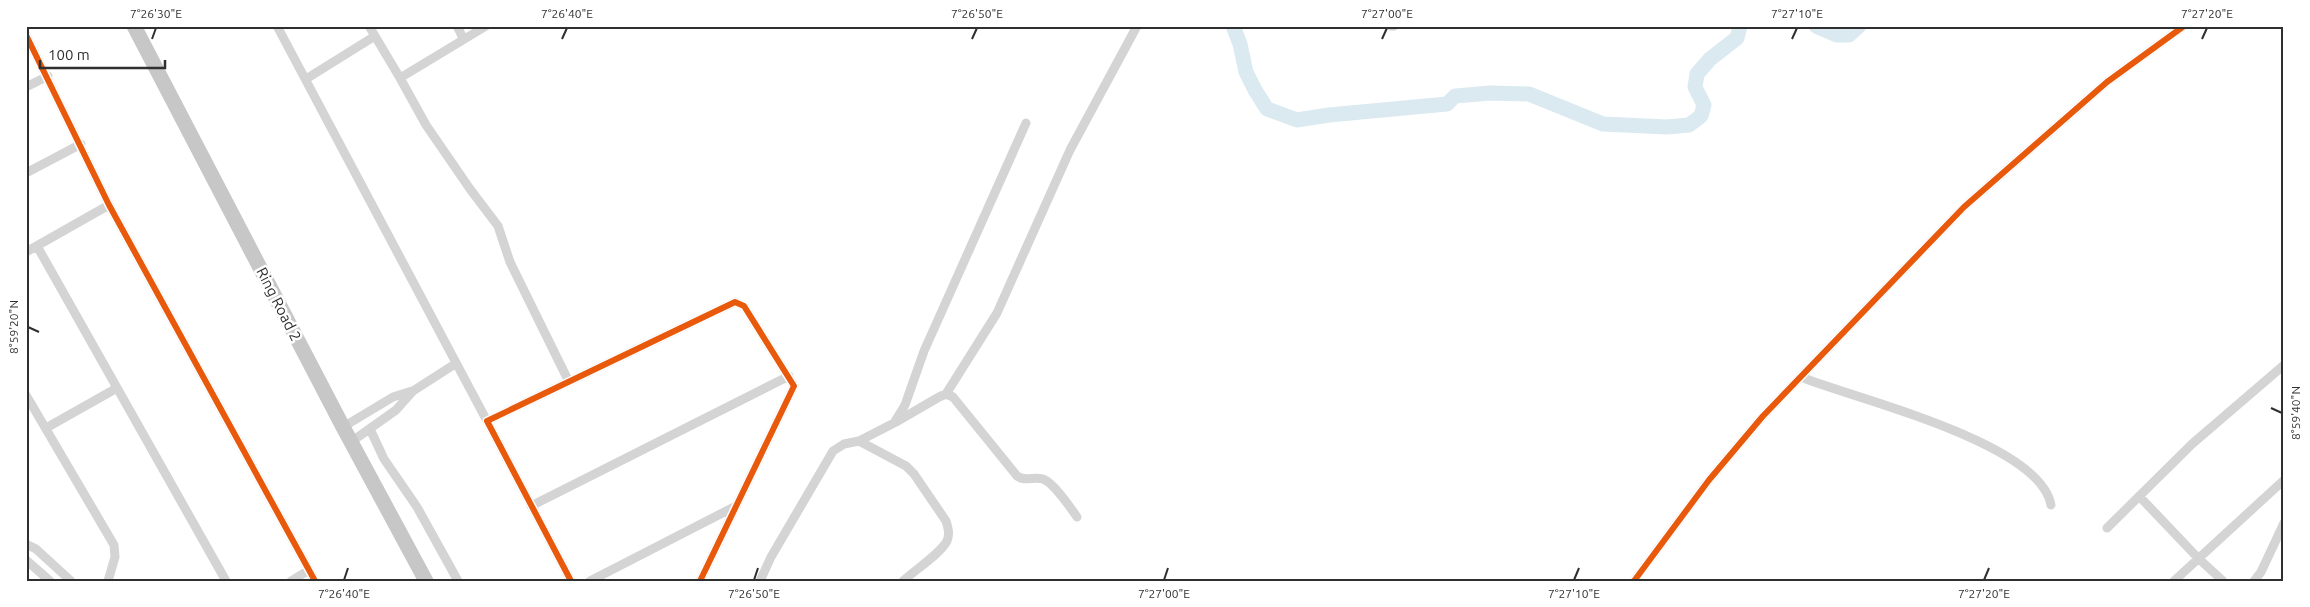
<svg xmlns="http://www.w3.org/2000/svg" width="2310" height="607" viewBox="0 0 2310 607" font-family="Ubuntu,sans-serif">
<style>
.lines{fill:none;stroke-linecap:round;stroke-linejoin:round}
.river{stroke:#dbeaf0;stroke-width:15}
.minor{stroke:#d4d4d4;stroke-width:9}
.primary{stroke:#c7c7c7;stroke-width:15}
.cycleway-casing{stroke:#fff;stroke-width:9}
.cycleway{stroke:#e8590c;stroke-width:6}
.ticks{fill:none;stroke:#2f2f2f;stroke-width:2}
.labels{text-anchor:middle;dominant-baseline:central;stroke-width:5;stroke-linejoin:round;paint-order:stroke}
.street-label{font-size:15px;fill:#2f2f2f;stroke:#fff}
.neatline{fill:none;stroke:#2f2f2f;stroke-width:2}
.ticks-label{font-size:12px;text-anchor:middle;fill:#2f2f2f}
</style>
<rect width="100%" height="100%" fill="#fff"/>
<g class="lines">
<path class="river" d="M1233,26L1240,44L1246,72L1255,90L1267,109L1297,120L1329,115L1447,104L1455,96L1490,93L1529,94L1603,124L1667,127L1689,125L1701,116L1704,105L1695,87L1697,74L1710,59L1737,38L1740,26
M1816,26L1837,35H1849L1859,26"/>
<path class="minor" d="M277,26L487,421
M369,26L400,78
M457,26L463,38
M486,26L400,78L426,125L470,189L498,226L510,262L569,382
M1391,26H1394
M26,35L109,205L315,581
M306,79L375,36
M26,87L48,76
M26,173L81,144
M37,246L226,581
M26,252L109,205
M1801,377C1855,399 2040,442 2051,505
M946,394L997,313L1070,150L1137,26
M26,395L114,545L115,557L108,581
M896,422L939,397L946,394L953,397L1017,476C1026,482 1033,476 1043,479C1054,483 1070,507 1077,517
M343,427L393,397L412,391
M46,428L117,388
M370,429L384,459L417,507L458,581
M859,441L906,466L914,474L946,521C948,528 950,534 947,541C940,554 915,570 903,581
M351,442L396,410L413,391L455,364
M2139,496L2198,558L2223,581
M531,506L789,376
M2107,528L2192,444L2284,365
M26,544L36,549L71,581
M26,560L50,581
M291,581L309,570
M571,581L487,421L735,302L744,306L794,386L700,581
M590,581L736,506
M760,581L771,557L833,451L844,444L859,441L894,423L905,405L924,351L1026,123
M1634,581L1709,480L1763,416L1964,207L2107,82L2184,26
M2174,581L2284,480
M2254,581L2261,572L2284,523"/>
<path class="primary" d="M134,26L343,427L426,581"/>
<g class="cycleway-casing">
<path id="cycleway" d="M26,35L109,205L315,581
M571,581L487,421L735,302L744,306L794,386L700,581
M1634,581L1709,480L1763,416L1964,207L2107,82L2184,26"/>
</g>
<use href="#cycleway" class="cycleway"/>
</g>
<path class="ticks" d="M152,39L156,28M562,39L567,28M972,39L977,28M1382,39L1387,28M1792,39L1797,28M2202,39L2207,28M28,327L39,332M2271,408L2282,413M344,580L348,568M754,580L758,568M1164,580L1168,568M1574,580L1579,568M1984,580L1989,568"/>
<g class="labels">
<g class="street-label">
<text transform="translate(279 304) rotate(63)">Ring Road 2</text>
</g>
</g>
<rect width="2310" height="607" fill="none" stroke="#ffffff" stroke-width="55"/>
<path d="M40 60v8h125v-8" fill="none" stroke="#2f2f2f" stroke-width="2.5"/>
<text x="48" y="60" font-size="15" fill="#2f2f2f" stroke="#ffffff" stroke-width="4" paint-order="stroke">100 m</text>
<rect x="28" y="28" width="2254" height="552" class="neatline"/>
<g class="ticks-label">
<text x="156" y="18">7°26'30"E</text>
<text x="567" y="18">7°26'40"E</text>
<text x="977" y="18">7°26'50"E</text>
<text x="1387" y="18">7°27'00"E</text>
<text x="1797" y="18">7°27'10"E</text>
<text x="2207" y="18">7°27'20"E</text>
<text transform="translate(14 327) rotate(-90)" y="4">8°59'20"N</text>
<text transform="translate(2296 413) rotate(-90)" y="4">8°59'40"N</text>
<text x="344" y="598">7°26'40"E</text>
<text x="754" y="598">7°26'50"E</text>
<text x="1164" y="598">7°27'00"E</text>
<text x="1574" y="598">7°27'10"E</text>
<text x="1984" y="598">7°27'20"E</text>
</g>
</svg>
